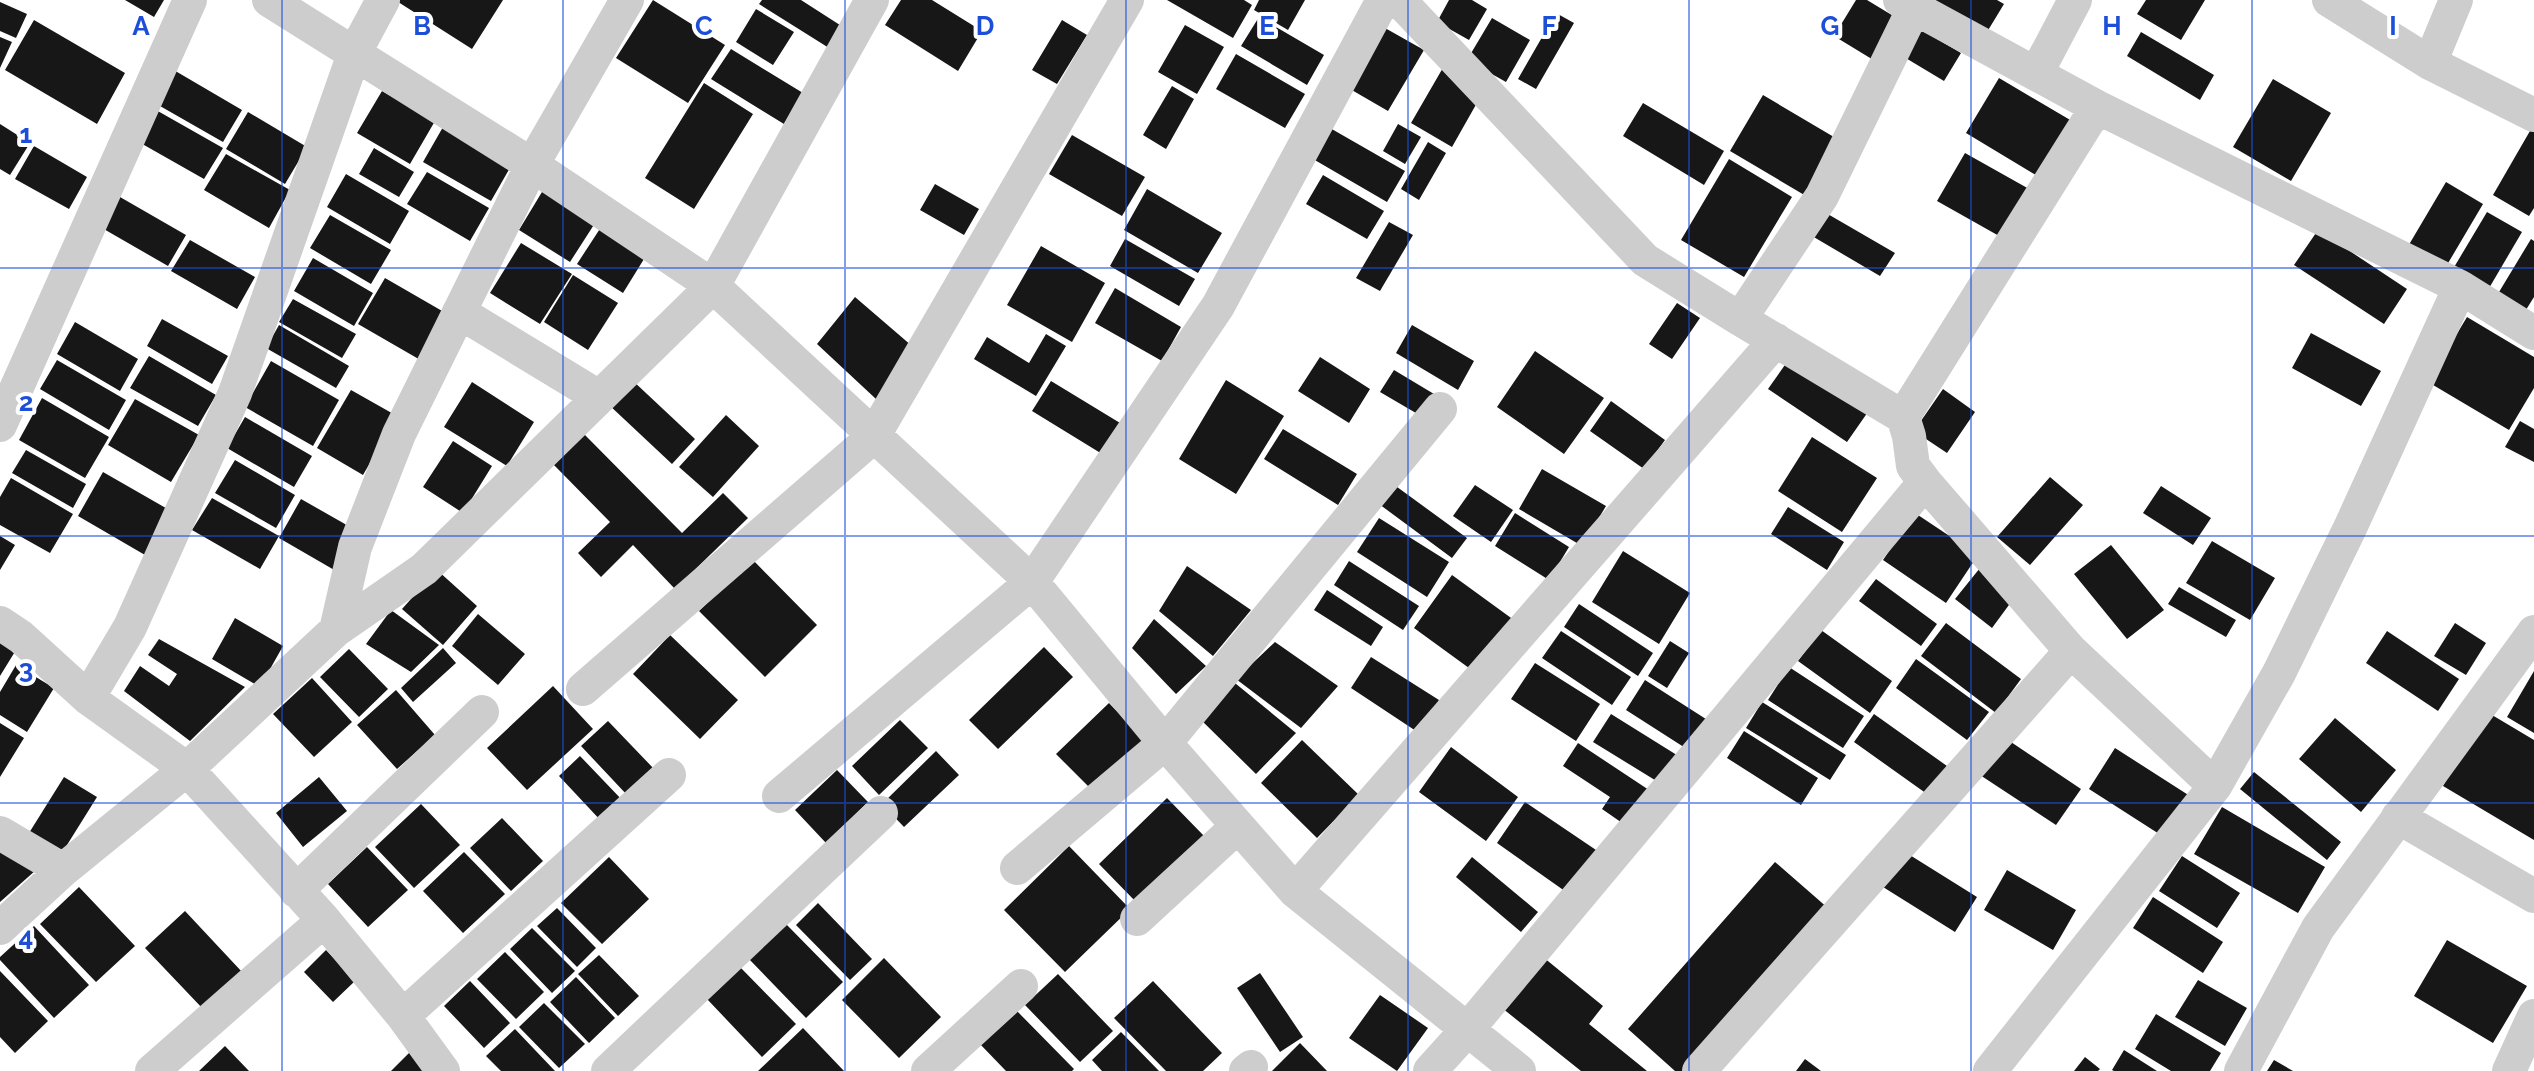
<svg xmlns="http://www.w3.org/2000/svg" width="2534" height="1071" viewBox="0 0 2534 1071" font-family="Raleway,sans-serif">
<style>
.building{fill:#171717}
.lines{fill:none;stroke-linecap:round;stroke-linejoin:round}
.minor{stroke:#cdcdcd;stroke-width:34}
.grid{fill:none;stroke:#1d4ed8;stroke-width:2;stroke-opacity:0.55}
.grid-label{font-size:26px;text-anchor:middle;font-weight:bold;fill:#1d4ed8;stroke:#fff;stroke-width:8;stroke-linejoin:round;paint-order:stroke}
</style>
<rect width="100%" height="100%" fill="#fff"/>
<path class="building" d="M125,0H164L154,17Z
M395,0H503L472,49Z
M653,0L725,45L688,103L616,58Z
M762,0H801L843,27L829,48L759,4Z
M901,0H932L982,31L958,71L885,25Z
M1167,0H1244L1252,5L1233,38Z
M1259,0H1305L1288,30L1254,10Z
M1449,0H1472L1487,9L1469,40L1437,22Z
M1856,0H1867L1900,20L1875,61L1834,36Z
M1934,0H1997L2004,4L1987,32Z
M2146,0H2205L2181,40L2137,14Z
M0,2L27,14L16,38L0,31Z
M756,9L794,32L773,65L736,42Z
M1556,13L1574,23L1536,89L1518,79Z
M1259,17L1324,55L1307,85L1241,46Z
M1492,18L1530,40L1506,82L1467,60Z
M34,20L125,73L97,124L5,70Z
M1062,20L1087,35L1057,84L1032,70Z
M1185,25L1224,47L1197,94L1158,72Z
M1385,28L1424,50L1388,111L1350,89Z
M1920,29L1961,53L1944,81L1904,57Z
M2141,32L2214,75L2200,100L2127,56Z
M0,37L12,42L0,68Z
M731,49L803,93L784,124L711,79Z
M1236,54L1305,94L1285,128L1216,89Z
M1444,66L1482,94L1452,147L1411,123Z
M172,69L242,110L223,142L153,102Z
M1999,78L2077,124L2044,180L1966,133Z
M2273,79L2331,113L2291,181L2233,147Z
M704,83L753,114L694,209L645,178Z
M1172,86L1194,99L1166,149L1143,135Z
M382,91L435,121L410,164L357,133Z
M1763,95L1839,140L1806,196L1730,151Z
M1643,103L1724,151L1704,185L1623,136Z
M156,110L223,148L204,179L137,141Z
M248,112L307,147L285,184L226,149Z
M0,124L30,143L10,175L0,169Z
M1398,124L1421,137L1405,164L1383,151Z
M2534,124V208L2529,216L2493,195Z
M443,127L511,166L491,201L423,162Z
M1330,128L1405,171L1387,202L1313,159Z
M1072,135L1145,177L1122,216L1049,174Z
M1428,142L1446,153L1419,200L1401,189Z
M34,146L87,177L69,209L15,179Z
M374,148L414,172L399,197L359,174Z
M1965,153L2036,193L2008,241L1937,201Z
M226,154L290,190L269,228L204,190Z
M1729,159L1792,197L1744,277L1681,240Z
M427,172L489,208L470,241L407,204Z
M346,174L409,211L390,244L327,207Z
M1323,175L1384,211L1367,239L1306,204Z
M2446,182L2483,204L2444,270L2407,248Z
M935,184L979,209L964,235L920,210Z
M545,187L597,220L570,262L519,230Z
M1147,189L1222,233L1198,273L1124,230Z
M120,197L186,235L168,266L102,228Z
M2487,212L2522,232L2485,295L2450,274Z
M1826,213L1895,253L1880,276L1812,236Z
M330,215L391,250L371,284L310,248Z
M607,218L652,246L623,293L577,264Z
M1389,222L1413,235L1380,291L1356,278Z
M2318,230L2407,289L2384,324L2294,265Z
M1125,239L1195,279L1179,306L1110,266Z
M2531,239L2534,241V297L2524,313L2496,297Z
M190,240L255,277L237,309L171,271Z
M521,243L572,274L540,324L490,293Z
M1041,246L1105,283L1072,342L1007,305Z
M313,258L373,293L354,326L294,291Z
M573,275L618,303L588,350L544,322Z
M385,278L456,319L429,365L358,324Z
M1115,288L1181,327L1162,361L1095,323Z
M855,297L912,346L876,399L817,344Z
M293,299L356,334L342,358L279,322Z
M1677,303L1700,318L1672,359L1649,344Z
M2467,317L2534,357V388L2509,430L2428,382Z
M162,319L228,356L212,384L147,346Z
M75,322L138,359L120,391L57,354Z
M279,325L349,366L336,388L266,348Z
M1412,325L1474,361L1458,390L1396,353Z
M2311,333L2381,371L2361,406L2292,368Z
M1046,334L1066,346L1036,396L974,359L987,337L1029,363Z
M1535,351L1604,398L1564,454L1497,407Z
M1792,355L1870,409L1847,442L1768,389Z
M149,356L216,395L198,426L130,388Z
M1320,357L1370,389L1349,423L1298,391Z
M57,360L126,400L109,430L40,389Z
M271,361L339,400L313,446L245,407Z
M1394,370L1434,394L1421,416L1380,392Z
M631,379L695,439L672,464L608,404Z
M1226,380L1284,416L1236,494L1179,459Z
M1051,381L1125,426L1107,457L1032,411Z
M472,382L534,422L507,466L444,427Z
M1943,389L1975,412L1947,453L1914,431Z
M351,390L397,416L363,475L317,448Z
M42,398L109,437L85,478L19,440Z
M135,399L199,435L171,482L108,445Z
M1611,401L1665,440L1644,469L1590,431Z
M726,415L759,446L713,497L679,467Z
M245,417L312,456L294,487L227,448Z
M2520,421L2534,429V462L2505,447Z
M1283,429L1357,474L1338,505L1264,459Z
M584,434L682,533L723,493L748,518L675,589L633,545L601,577L578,553L610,522L553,464Z
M1812,437L1877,478L1842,532L1778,491Z
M453,441L492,466L463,513L423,487Z
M26,450L86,484L73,508L12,473Z
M235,460L295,495L276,528L215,493Z
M1542,469L1606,506L1582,546L1519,509Z
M103,472L171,511L145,555L78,516Z
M2050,477L2083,505L2030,565L1997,537Z
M11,478L73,514L50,553L0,525V497Z
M1393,484L1467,538L1452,558L1379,504Z
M1475,485L1513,510L1491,542L1453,516Z
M2161,486L2211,518L2193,545L2143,513Z
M212,498L279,536L260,569L192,530Z
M301,499L359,532L336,571L279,538Z
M1788,507L1844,542L1827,570L1771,534Z
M1515,513L1569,547L1549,580L1495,546Z
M1915,513L1978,555L1946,603L1883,560Z
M1379,518L1449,562L1427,597L1357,552Z
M0,536L15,545L0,570Z
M2212,541L2275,578L2250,620L2186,583Z
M2111,545L2164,610L2127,639L2074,574Z
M1623,551L1690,593L1659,644L1592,602Z
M752,559L817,625L765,677L699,611Z
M1349,561L1419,606L1403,630L1334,585Z
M1187,566L1251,610L1213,656L1159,611Z
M1980,568L2017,594L1992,628L1955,599Z
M437,570L477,606L443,645L402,609Z
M1452,575L1518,623L1480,676L1414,628Z
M1876,579L1937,624L1921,646L1859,601Z
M2179,587L2236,620L2226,637L2168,604Z
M1327,590L1383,627L1371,646L1314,610Z
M1579,604L1653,653L1638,676L1564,627Z
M391,610L439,645L411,672L366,644Z
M478,614L525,654L498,685L452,646Z
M235,618L283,646L260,687L212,659Z
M1154,619L1206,666L1176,694L1132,648Z
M1946,623L2021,679L1996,713L1921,656Z
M2455,623L2486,643L2466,675L2434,656Z
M1821,630L1892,681L1870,713L1798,661Z
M1561,631L1631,677L1612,705L1542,658Z
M2387,631L2459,679L2438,711L2366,663Z
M670,635L738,700L700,739L633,674Z
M159,639L245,687L190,741L124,691L140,666L169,686L177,674L148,655Z
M0,640L16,650L0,676Z
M1670,641L1689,653L1667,688L1648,676Z
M1275,642L1338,686L1301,728L1236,679Z
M1044,647L1073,677L998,749L969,720Z
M443,648L456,663L413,702L401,688Z
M349,649L388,689L359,717L320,677Z
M1371,657L1439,700L1419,733L1351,688Z
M1916,659L1989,712L1967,740L1896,688Z
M1535,663L1600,704L1576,741L1511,699Z
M16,665L54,688L27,732L0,715V692Z
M1789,667L1864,716L1843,748L1768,700Z
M2534,671V733L2507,717Z
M312,678L352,722L314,757L273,714Z
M1230,679L1296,733L1256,774L1196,715Z
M1645,680L1709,721L1690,751L1626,710Z
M553,686L593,729L527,790L487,748Z
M396,690L435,735L397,769L357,725Z
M1762,702L1846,755L1830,780L1746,728Z
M1109,703L1144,740L1092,790L1056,754Z
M2487,712L2534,740V840L2443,786Z
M1611,714L1680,757L1663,785L1593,742Z
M1874,714L1947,766L1927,794L1854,742Z
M2335,718L2396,770L2361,812L2299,759Z
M900,720L928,748L879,795L852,766Z
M608,721L655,770L628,796L581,746Z
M0,723L24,738L0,777Z
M1744,731L1818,778L1801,805L1727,758Z
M2005,738L2081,789L2056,825L1980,775Z
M1302,740L1359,795L1317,838L1261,783Z
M1578,743L1652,792L1628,827L1602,809L1610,797L1563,766Z
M1451,747L1518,797L1486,841L1419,792Z
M2115,748L2193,798L2167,839L2089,789Z
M936,751L959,775L904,827L882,804Z
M580,756L624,802L603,823L559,776Z
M837,770L868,802L826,843L795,810Z
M2254,772L2341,842L2327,860L2240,789Z
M64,777L97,797L62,853L29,833Z
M319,777L347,811L303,847L276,813Z
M1167,798L1205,837L1137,903L1099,864Z
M1525,802L1599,852L1569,894L1497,843Z
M421,804L460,845L414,888L375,847Z
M2222,807L2325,867L2298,913L2194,854Z
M502,818L543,861L511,891L470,848Z
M1069,846L1130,909L1065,972L1004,910Z
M367,847L408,890L368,927L328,884Z
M0,849L36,870L0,902Z
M464,852L505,894L463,933L423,891Z
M1905,852L1977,897L1955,932L1883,887Z
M2182,856L2240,893L2217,928L2159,891Z
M609,857L649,899L602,944L561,903Z
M1472,857L1538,912L1521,932L1456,877Z
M1775,862L1829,909L1686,1071H1675L1628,1029Z
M2007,870L2076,910L2053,950L1984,910Z
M79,887L135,946L96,982L40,924Z
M2153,897L2223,942L2203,973L2133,928Z
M818,903L872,959L850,980L796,925Z
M557,908L596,948L577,967L537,926Z
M185,911L243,973L204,1010L145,948Z
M786,924L843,982L806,1018L749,959Z
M34,926L89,985L54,1018L0,960V957Z
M532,928L575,971L552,993L510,949Z
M2447,940L2527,986L2493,1043L2414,996Z
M326,950L355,981L333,1002L304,972Z
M505,952L544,992L516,1019L477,979Z
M599,955L639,996L618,1016L578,974Z
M1543,957L1603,1006L1589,1024L1647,1071H1581L1502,1008Z
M884,958L941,1017L899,1058L842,1000Z
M740,967L796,1024L762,1057L707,999Z
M0,971L48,1021L15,1053L0,1037Z
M1260,973L1303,1037L1280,1052L1237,988Z
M1058,974L1113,1031L1080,1062L1025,1005Z
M576,977L615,1018L589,1043L550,1002Z
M2198,980L2247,1008L2225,1046L2175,1017Z
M470,981L510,1023L484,1048L444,1006Z
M1153,981L1222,1053L1203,1071H1166L1114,1018Z
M1380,995L1428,1028L1397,1071L1349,1038Z
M544,1003L585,1044L559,1068L519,1027Z
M1014,1008L1074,1069L1072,1071H1006L979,1043Z
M2156,1014L2221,1053L2210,1071H2171L2135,1049Z
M803,1028L844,1071H758Z
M515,1029L555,1071H501L486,1056Z
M1121,1032L1159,1071H1102L1092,1060Z
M1300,1043L1327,1071H1272Z
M225,1046L249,1071H199Z
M2124,1050L2157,1071H2114L2112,1070Z
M410,1052L429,1071H391Z
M2085,1057L2100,1069L2098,1071H2074Z
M1805,1059L1821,1071H1796Z
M2274,1060L2293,1071H2267Z"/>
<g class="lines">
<path class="minor" d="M269,0L532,165L713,286L1032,582L1165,743L1295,891L1519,1071
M1399,0L1645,260L1740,319
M1900,0L2097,107L2460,287L2534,333
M2329,0L2430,63L2534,115
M1914,8L1822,196L1740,319L1903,417L1909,436L1913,466L1925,482L2071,651L2215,786
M2430,63L2456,0
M2036,74L2075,0
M459,312L599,397
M1903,417L2097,107
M0,425L190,0
M0,623L21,637L88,698L187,769L324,920L403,1016L443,1071
M336,630L424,569L713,286L872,0
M583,689L873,437L1127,0
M88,698L130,627L235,393L354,54L383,0
M779,796L1032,582L1218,306L1383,0
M2398,817L2534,896
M0,833L63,870
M1017,868L1165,743L1440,409
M296,891L482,712
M1295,891L1776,340
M1137,919L1238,826
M0,928L63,870L187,769L336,630L355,547L399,434L532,165L627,0
M403,1016L669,775
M152,1071L324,920
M608,1071L881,813
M928,1071L1021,986
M1246,1071L1251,1067
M1430,1071L1467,1030L1925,482
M1699,1071L2071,651
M1990,1071L2215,786L2279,673L2350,528L2460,287
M2241,1071L2318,928L2534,632
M2509,1071L2534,1016"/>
</g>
<path class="grid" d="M282,0V1071M563,0V1071M845,0V1071M1126,0V1071M1408,0V1071M1689,0V1071M1971,0V1071M2252,0V1071M0,268H2534M0,536H2534M0,803H2534"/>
<g class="grid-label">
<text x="141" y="35">A</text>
<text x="422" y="35">B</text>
<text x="704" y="35">C</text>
<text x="985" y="35">D</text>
<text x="1267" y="35">E</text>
<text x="1549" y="35">F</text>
<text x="1830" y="35">G</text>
<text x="2112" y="35">H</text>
<text x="2393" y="35">I</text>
<text x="26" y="143">1</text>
<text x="26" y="411">2</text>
<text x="26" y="678">3</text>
<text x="26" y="946">4</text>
</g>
</svg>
